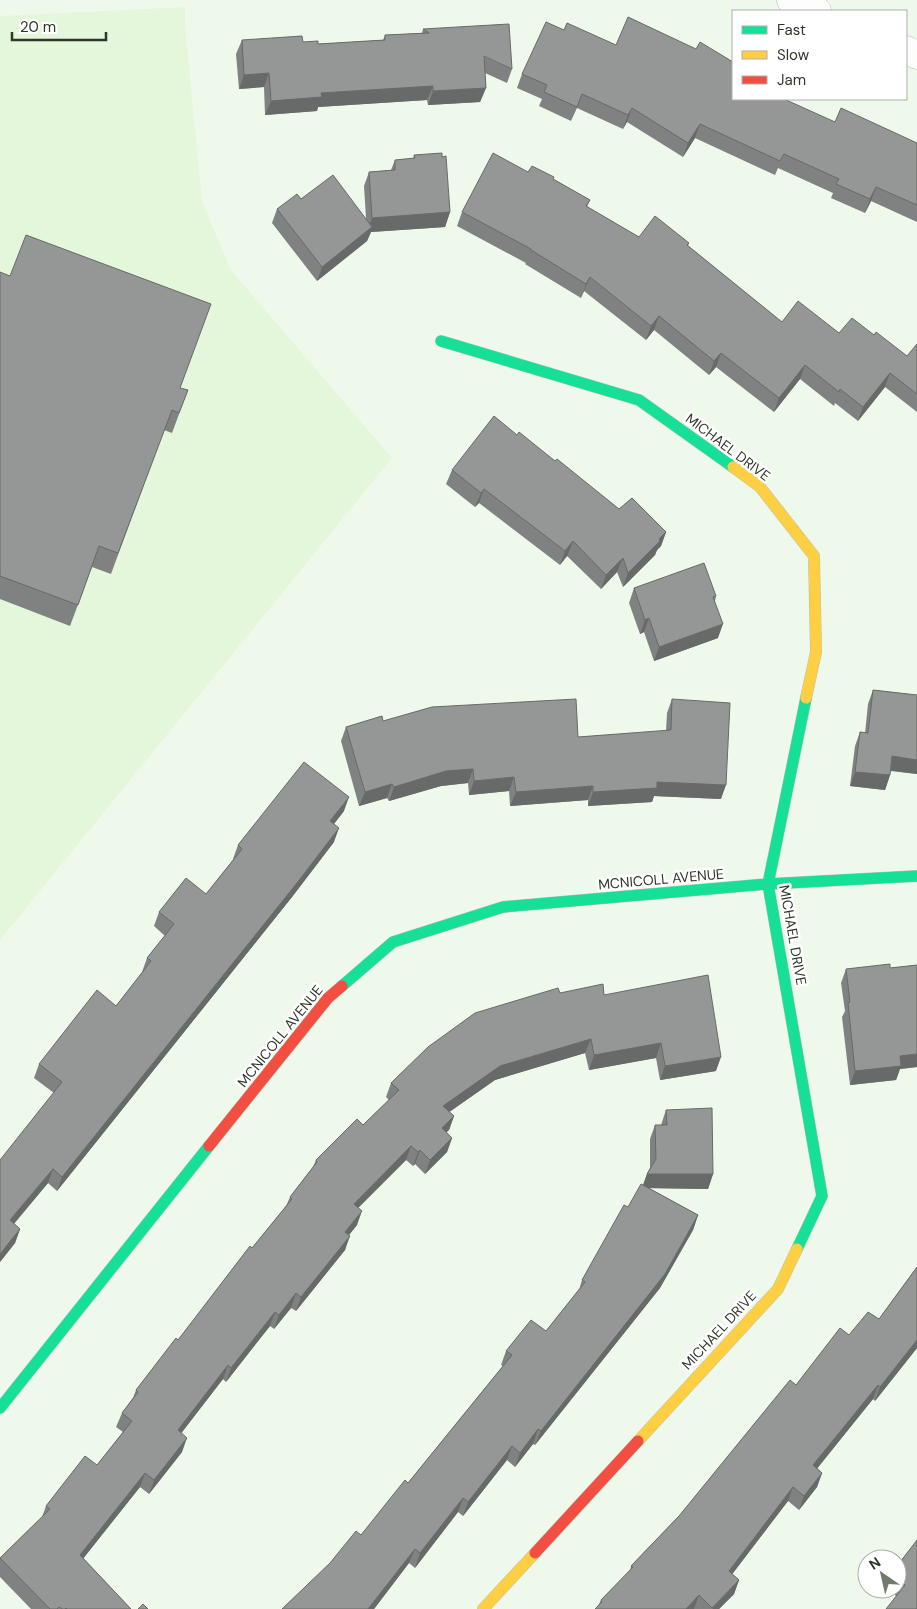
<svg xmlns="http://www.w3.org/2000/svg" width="917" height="1609" viewBox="0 0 917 1609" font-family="'DM Sans',sans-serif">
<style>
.built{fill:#e4f7db}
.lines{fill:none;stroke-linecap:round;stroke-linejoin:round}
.street-casing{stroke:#bac3b7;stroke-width:29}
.fast-casing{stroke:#bac3b7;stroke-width:12}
.slow-casing{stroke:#bac3b7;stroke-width:12}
.jam-casing{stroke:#bac3b7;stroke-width:12}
.street{stroke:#fdfefc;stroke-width:28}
.fast{stroke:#16e098;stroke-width:11}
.slow{stroke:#ffcf43;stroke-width:11}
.jam{stroke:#f24e42;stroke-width:11}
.wall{fill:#808281}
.shaded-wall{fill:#686a69}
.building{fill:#959796;stroke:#686a69}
.labels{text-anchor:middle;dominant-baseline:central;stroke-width:5;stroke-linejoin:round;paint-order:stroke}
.street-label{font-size:14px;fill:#2f372b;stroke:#fff}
</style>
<rect width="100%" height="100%" fill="#eff9eb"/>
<path class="built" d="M185,7V25L202,201L230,269L392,458L0,940V16Z"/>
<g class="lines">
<g class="street-casing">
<path id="street" d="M791,0L817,11
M906,50L917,55"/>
</g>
<g class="fast-casing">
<path id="fast" d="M441,341L639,400L733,467
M342,986L393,942L503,907L768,884L917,876
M797,1249L822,1196L768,884L806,698
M0,1408L209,1146"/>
</g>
<g class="slow-casing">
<path id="slow" d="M733,467L760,487L814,556L816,652L806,698
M638,1441L778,1289L797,1249
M483,1609L535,1553"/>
</g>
<g class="jam-casing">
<path id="jam" d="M209,1146L328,998L342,986
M535,1553L638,1441"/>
</g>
<use href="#street" class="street"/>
<use href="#fast" class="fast"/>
<use href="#slow" class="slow"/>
<use href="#jam" class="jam"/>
</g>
<path class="wall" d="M423,29L512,69L507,83L485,73L486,88L480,102L428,105L427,100L318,107L317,111L265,115L264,87L239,89L236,54L242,40L303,42L318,44L383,40L385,35L422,33Z
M564,30L733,99L917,143V222L871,201L865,213L831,198L833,193L778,168L775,175L695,138L683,157L627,122L623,129L577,108L571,121L539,106L542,99L517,88L522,74Z
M414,155L450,212L445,227L371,232L367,241L317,281L272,223L277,209L301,199L366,218L364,186L369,172L391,170L395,160L413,159Z
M528,172L553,179L590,200L587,207L639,237L689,243L688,246L782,322L839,333L874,335L907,356L917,344V412L885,387L858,421L835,403L834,406L800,379L774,412L716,367L709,375L654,330L646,340L584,291L581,298L525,264L526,263L457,226L462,212Z
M0,272L180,388L188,390L172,433L164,430L111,574L92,567L70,626L0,599Z
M517,435L555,461L619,509L666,532L661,546L657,550L655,555L623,587L617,572L601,589L567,556L560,565L479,503L475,507L446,484L452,470Z
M634,588L716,596L715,601L718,638L654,661L644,632L640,634L629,603Z
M873,690L917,695V774L890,771V775L885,790L850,786L855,746L860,732L865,733L868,704Z
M672,699L721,799L654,796L652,802L588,806V800L510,806L509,791L469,795L468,783L441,786L389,801L387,798L359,806L341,741L346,727L383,721L578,737L666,731L667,713Z
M344,811L334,824V842L292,897L57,1191L48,1183L14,1224L20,1229L15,1243L0,1262L54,1093L34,1078L39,1064L116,1006L142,973V972L147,958L165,936L154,926L159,912L206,894L233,860V859L238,845Z
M917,965V1067L900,1069L896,1080L850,1085L842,1017L845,1011L841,983L846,969L890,968Z
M560,993L604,995L716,1071L660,1080L656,1058L589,1070L585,1053L495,1080L449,1112L454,1116L449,1130L446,1132L452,1138L447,1152L425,1174L415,1164L413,1166L406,1160L358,1208L357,1225L349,1235L345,1250L296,1311L291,1308L274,1329L270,1326L226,1382L223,1379L181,1433L182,1452L149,1494L140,1487L83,1558L131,1609H31L0,1577V1558L42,1517L46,1506L97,1465L123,1432L116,1427L122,1413L133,1398L136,1390L178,1340L286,1206L290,1197L313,1167L316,1160L363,1125L389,1100L386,1097L391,1083Z
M666,1110L713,1174L708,1189L649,1188L698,1215L693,1230L660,1288L535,1445L533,1444L515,1467L507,1460L463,1516L458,1512L415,1568L409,1563L374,1609H282L361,1535L408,1483L503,1366L501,1365L506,1351L546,1331L579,1290L582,1280L643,1185L647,1174L650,1168V1139L655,1125H661Z
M917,1267V1348L875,1401L873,1399L817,1468L822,1473L817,1487L799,1510L788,1501L732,1574L739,1580L734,1594L719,1609H595L599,1604L601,1600L630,1571L631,1566L679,1516L796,1385L849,1335L879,1319Z
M897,1566L917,1609L896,1596L887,1589H897Z"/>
<path class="shaded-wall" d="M269,73L264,87L239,89L244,75Z
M433,86L427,100L318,107L317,111L265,115L271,101L321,93Z
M486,88L480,102L428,105L433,91Z
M632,108L627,122L623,129L628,115Z
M700,124L695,138L683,157L688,143Z
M876,187L871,201L865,213L870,199Z
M450,212L445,227L371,232L367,241L317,281L322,267L367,231L372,218Z
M590,277L581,298L586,284Z
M659,316L654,330L646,340L651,326Z
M721,353L716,367L709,375L714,361Z
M805,365L800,379L774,412L779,398Z
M890,373L885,387L858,421L863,407Z
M484,489L479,503L475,507L481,493Z
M666,532L661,546L657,550L655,555L623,587L628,573Z
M573,541L567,556L560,565L565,551Z
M623,558L617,572L601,589L606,575Z
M649,618L644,632L640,634L645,620Z
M723,624L718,638L654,661L659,647Z
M892,756L917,760V774L887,770Z
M473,769L468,783L441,786L389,801L394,787L446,771Z
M855,772L890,775L885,790L850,786Z
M514,777L509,791L469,795L474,781Z
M657,782L726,785L721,799L654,796L652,802L588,806L593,792Z
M392,784L387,798L359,806L365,792Z
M593,786L588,800L510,806L516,792Z
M349,797L344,811L325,835L330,821Z
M339,828L334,842L292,897L57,1191L62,1177Z
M591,1039L585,1053L495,1080L438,1120L443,1106L500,1066Z
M661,1043L656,1058L589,1070L594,1055Z
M917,1054V1067L900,1069L896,1080L850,1085L855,1071L900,1056Z
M721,1057L716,1071L660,1080L665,1066Z
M454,1116L449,1130L437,1142L442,1128Z
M452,1138L447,1152L425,1174L430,1160Z
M411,1146L406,1160L348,1218L354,1204Z
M420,1150L415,1164L413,1166L418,1152Z
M53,1169L48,1183L5,1234L10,1220Z
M647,1174H713L708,1189L642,1188Z
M362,1211L357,1225L340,1246L345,1232Z
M698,1215L693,1230L660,1288L535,1445L541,1431Z
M20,1229L15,1243L0,1262V1254Z
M350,1236L345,1250L296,1311L301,1297Z
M296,1293L291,1308L274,1329L279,1315Z
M275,1312L270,1326L226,1382L231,1368Z
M917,1340V1348L875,1401L880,1387Z
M228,1365L223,1379L173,1444L178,1430Z
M878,1385L873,1399L808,1480L813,1465Z
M538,1429L533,1444L515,1467L520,1453Z
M187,1438L182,1452L149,1494L154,1480Z
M512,1446L507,1460L463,1516L468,1502Z
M145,1473L140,1487L75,1569L80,1555Z
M822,1473L817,1487L799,1510L804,1496Z
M793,1487L788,1501L724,1585L729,1571Z
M463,1498L458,1512L415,1568L420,1553Z
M415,1549L409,1563L374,1609H368Z
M739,1580L734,1594L719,1609H712Z
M699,1595L694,1609H686Z"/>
<path class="building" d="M628,17L696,49L700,42L733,62V99H784L835,122L841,108L917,143V205L876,187L870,199L836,184L839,179L784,154L780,161L700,124L688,143L632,108L628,115L582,94L577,107L544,92L547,85L522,74L546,22L564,30L567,23L616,45Z
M509,24L512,69L484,56L486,88L433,91V86L321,93L322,97L271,101L269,73L244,75L242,40L302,36L303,42L318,41V44L385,40V35L429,33L423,29Z
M442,153V157L446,156L450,212L372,218L369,172L395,170V160L415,158L414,155Z
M493,153L528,172L532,166L554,177L553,179L590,200L586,206L639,237L655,216L689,243L687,245L782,322L798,301L839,333L852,318L874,335L876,332L907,356L917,344V394L890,373L863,407L840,389L839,392L805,365L779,398L721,353L714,361L659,316L651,326L590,277L586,284L531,250V249L462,212Z
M333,175L372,227L322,267L277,209L297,194L301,199Z
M26,235L211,304L180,388L188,390L179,413L172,410L118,553L99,546L78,605L0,576V272L10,276Z
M494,416L517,435L519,432L555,461L557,459L619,509L632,498L666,532L659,539L660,541L628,573L623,558L606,575L573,541L565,551L484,489L481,493L452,470Z
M704,563L716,596L713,597L723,624L659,647L649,618L645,620L634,588Z
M873,690L917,695V760L892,756L890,775L855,772L860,732L868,733Z
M576,699L578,737L671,730L672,699L730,703L726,785L657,782V788L593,792V786L516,792L514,777L474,781L473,769L446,771L394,787L392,784L365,792L346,727L382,716L383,721L432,707Z
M304,762L349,797L330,821L339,828L297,883L62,1177L53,1169L10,1220L20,1229L0,1254V1160L62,1082L39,1064L97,990L116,1006L151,961L147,958L174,924L159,912L186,878L206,894L242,849L238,845Z
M890,964V968L917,965V1054L900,1056L901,1066L855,1071L848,1003L850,1002L846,969Z
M708,975L721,1057L665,1066L661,1043L594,1055L591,1039L500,1066L443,1106L454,1116L442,1128L452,1138L430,1160L420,1150L418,1152L411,1146L354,1204L362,1211L345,1232L350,1236L301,1297L296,1293L279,1315L275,1312L231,1368L228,1365L178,1430L187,1438L154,1480L145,1473L80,1555L131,1609H67L66,1608L65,1609H62L59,1607L57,1609H50L0,1558L50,1509L46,1506L85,1456L97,1465L132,1421L122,1413L138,1392L136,1390L176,1338L178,1340L250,1246L252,1248L292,1199L290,1197L317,1162L316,1160L357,1119L363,1125L399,1090L391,1083L428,1047L475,1013L558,988L560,993L603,984L604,995Z
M712,1108L713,1174H647L656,1159L655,1125H667L666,1110Z
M641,1184L698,1215L665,1274L541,1431L538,1429L520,1453L512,1446L468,1502L463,1498L420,1553L415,1549L368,1609H282L330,1563L356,1531L361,1535L405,1480L408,1483L512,1355L506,1351L531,1320L546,1331L585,1282L582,1280L624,1205L628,1207Z
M917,1267V1340L880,1387L878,1385L813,1465L822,1473L804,1496L793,1487L729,1571L739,1580L712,1608L699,1595L686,1609H595L602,1602L601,1600L633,1567L631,1566L679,1516L790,1380L796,1385L840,1328L849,1335L868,1312L879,1319Z
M917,1540V1609H886L905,1585L897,1579V1566Z
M143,1604L148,1609H138Z"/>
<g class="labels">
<g class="street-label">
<text transform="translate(728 447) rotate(37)">MICHAEL DRIVE</text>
<text transform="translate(661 879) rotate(-5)">MCNICOLL AVENUE</text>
<text transform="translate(793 935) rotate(80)">MICHAEL DRIVE</text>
<text transform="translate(280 1036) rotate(-51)">MCNICOLL AVENUE</text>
<text transform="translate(719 1330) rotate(-47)">MICHAEL DRIVE</text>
</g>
</g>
<rect x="732" y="10" width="175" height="90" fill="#ffffff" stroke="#acafaa"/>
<rect x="742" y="26" width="25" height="8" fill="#16e098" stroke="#acafaa"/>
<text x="777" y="35" font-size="15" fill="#2f372b">Fast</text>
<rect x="742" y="51" width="25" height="8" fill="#ffcf43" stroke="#acafaa"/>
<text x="777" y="60" font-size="15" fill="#2f372b">Slow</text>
<rect x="742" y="76" width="25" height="8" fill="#f24e42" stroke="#acafaa"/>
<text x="777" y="85" font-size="15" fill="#2f372b">Jam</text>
<g transform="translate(882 1574) rotate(326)"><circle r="24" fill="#ffffff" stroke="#acafaa"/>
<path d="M0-4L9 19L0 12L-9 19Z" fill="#727b6e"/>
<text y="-8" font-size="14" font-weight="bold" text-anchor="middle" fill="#2f372b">N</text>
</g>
<path d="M12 32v8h94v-8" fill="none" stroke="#2f372b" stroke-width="2.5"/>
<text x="20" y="32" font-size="15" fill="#2f372b" stroke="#ffffff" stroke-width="4" paint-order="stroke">20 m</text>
</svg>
